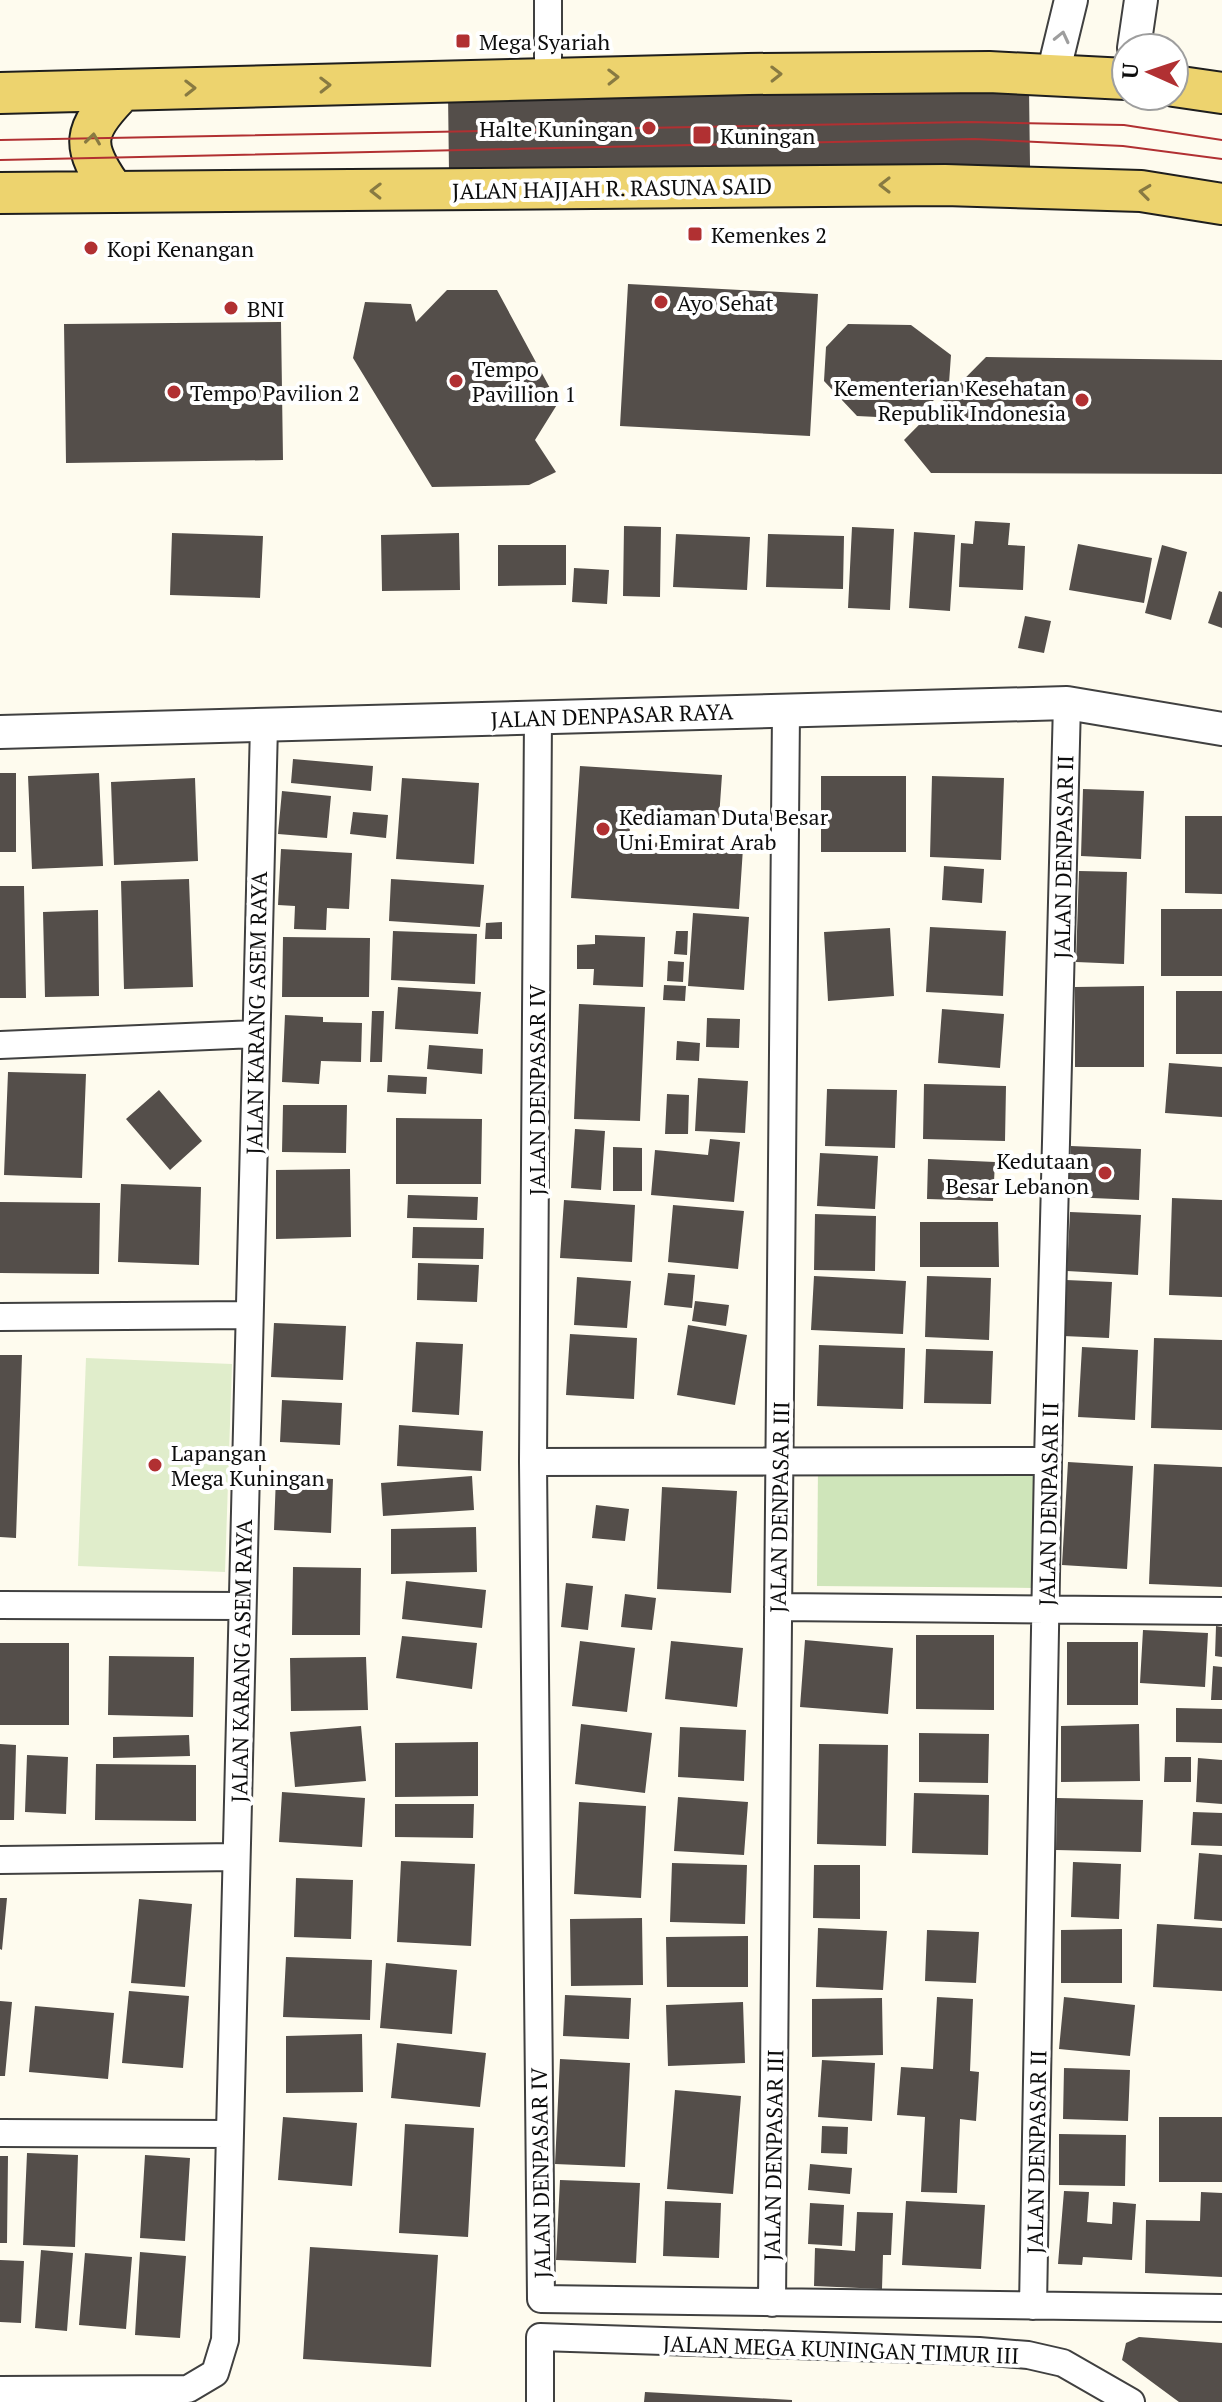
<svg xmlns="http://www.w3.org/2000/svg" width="1222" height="2402" viewBox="0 0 1222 2402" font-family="'PT Serif',serif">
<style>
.green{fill:#cfe5ba}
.pitch{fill:#e0edcb}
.building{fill:#544e4a}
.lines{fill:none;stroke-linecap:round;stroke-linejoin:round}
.minor-casing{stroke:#404040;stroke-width:30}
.tertiary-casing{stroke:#404040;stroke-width:36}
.primary-casing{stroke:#1e1e1e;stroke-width:44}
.minor{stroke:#fff;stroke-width:26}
.tertiary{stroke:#fff;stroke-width:32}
.primary{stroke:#edd36e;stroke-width:40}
.tram{stroke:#b13032;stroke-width:2}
.oneway{stroke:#9e9e9e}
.oneway2{stroke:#887a42}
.poi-dot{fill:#b13032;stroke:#fff;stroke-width:3}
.labels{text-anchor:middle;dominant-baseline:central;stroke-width:8;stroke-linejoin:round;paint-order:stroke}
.poi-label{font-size:22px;fill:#0d0d0d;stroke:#fff;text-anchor:start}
.street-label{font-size:22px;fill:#0d0d0d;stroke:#fff}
</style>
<rect width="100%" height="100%" fill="#fefbee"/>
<path class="green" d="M818,1466L1034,1468L1033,1588L817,1586Z"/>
<path class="pitch" d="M86,1358L232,1364L225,1572L78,1566Z"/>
<path class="building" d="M1029,88L1030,166L449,172L448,93Z
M628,284L818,294L810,436L620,426Z
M447,290H497L558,403L535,440L556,472L529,485L432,487L353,358L365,302L411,304L416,322Z
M281,322L283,460L66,463L64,324Z
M848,324L911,325L951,355L949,383L917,419L857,416L824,381L826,347Z
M986,357L1222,360V474L931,473L904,440Z
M975,521L1010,523L1008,545L1025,546L1023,590L959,587L961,543L973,544Z
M624,526L661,527L660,597L623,596Z
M852,527L894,529L890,610L848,608Z
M914,532L955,535L950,611L909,608Z
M172,533L263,536L260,598L170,595Z
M459,533L460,590L382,591L381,535Z
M676,534L750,537L747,590L673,587Z
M768,534L844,536L843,589L766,587Z
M1078,544L1152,558L1144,603L1069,590Z
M498,545H566V585L498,586Z
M1162,545L1187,552L1171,620L1145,613Z
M574,568L609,570L607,604L572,602Z
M1219,591L1222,592V628L1208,623Z
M1025,616L1051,621L1044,653L1018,648Z
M293,759L373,766L371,791L291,783Z
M580,766L722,775L719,818L631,812L629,841L743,848L739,909L571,898Z
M0,773H16V852H0Z
M99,773L103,866L32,869L28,776Z
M821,776H906V852H821Z
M932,776L1004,778L1001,860L930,857Z
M195,778L198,861L114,865L111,782Z
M402,778L479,783L474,864L396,859Z
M1083,789L1144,791L1141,859L1081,856Z
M282,791L331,796L327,838L278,834Z
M353,812L388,815L386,838L350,834Z
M1185,816H1222V894L1185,893Z
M281,849L352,853L349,909L327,908L326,930L294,929L295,906L278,905Z
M944,866L984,869L982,903L942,900Z
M1079,871L1127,872L1124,964L1076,962Z
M189,879L193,987L124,989L121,881Z
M391,879L484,885L480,927L389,921Z
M0,886H24L26,998H0Z
M1161,909H1222V976H1161Z
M98,910L99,996L45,997L43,912Z
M693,913L749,917L744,990L688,986Z
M502,922V939H485L486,923Z
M930,927L1006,931L1003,996L926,992Z
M890,928L894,996L828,1001L824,932Z
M393,931L477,934L475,984L391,980Z
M676,931H688L687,955L674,954Z
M595,935L645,937L643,987L593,985L594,969H577V945L595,944Z
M283,937L370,938L369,997H282Z
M668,961L684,962L683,982L667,981Z
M664,985L686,986L685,1001L663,1000Z
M1144,986V1067H1075V987Z
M398,987L481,992L478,1034L395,1029Z
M1176,991H1222V1054H1176Z
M579,1004L645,1007L640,1121L574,1119Z
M942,1009L1004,1014L1000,1068L938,1063Z
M372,1011H384L382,1062H370Z
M285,1015L323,1017V1022L362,1023L361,1062L321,1061L319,1084L282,1082Z
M707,1018L740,1019L739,1048L706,1047Z
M677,1041L700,1043L699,1061L676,1060Z
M429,1045L483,1049L482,1074L427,1069Z
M1169,1063L1222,1067V1117L1165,1113Z
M8,1072L86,1074L82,1178L4,1175Z
M388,1075L427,1077L426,1094L387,1092Z
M698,1078L748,1081L745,1133L695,1131Z
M924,1084L1006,1086L1005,1141L923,1139Z
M827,1089L897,1090L895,1148L825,1146Z
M159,1090L202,1141L170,1170L126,1119Z
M667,1094L689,1095L688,1134H665Z
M283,1105H347L346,1153L282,1152Z
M396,1118L482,1119L481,1184H396Z
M575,1129L605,1131L601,1190L571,1188Z
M710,1139L740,1142L734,1202L651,1195L655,1150L708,1155Z
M1071,1146L1141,1149L1139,1200L1069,1197Z
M613,1147L642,1148V1191H613Z
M820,1153L878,1156L875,1209L817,1206Z
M928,1159L995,1162L993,1201L927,1199Z
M350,1169L351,1237L276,1239V1170Z
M121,1184L201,1187L199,1265L118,1262Z
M408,1195L478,1197L477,1220L407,1218Z
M1172,1198L1222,1200V1297L1169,1295Z
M564,1200L635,1205L632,1262L560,1258Z
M0,1202L100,1203L99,1274L0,1273Z
M673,1205L744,1211L738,1269L668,1262Z
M1070,1212L1141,1215L1138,1275L1067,1271Z
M815,1214L876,1216L875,1271L814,1270Z
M920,1222H998L999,1267H920Z
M413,1227L484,1228L483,1259L412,1258Z
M418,1263L479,1265L477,1302L417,1300Z
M668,1273L695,1275L692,1308L664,1305Z
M814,1276L906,1281L903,1334L811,1330Z
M927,1276L991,1278L989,1340L925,1337Z
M577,1277L631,1281L627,1328L574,1325Z
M1066,1280L1112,1282L1109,1338L1063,1336Z
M695,1301L729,1305L726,1326L692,1321Z
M274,1323L346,1326L343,1380L271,1377Z
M688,1325L747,1335L735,1405L677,1395Z
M570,1334L637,1338L634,1399L566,1395Z
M1154,1338L1222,1340V1430L1151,1428Z
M416,1342L463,1344L459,1415L412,1412Z
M819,1345L905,1348L903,1409L817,1406Z
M1082,1347L1138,1350L1135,1420L1078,1417Z
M926,1349L993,1351L991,1404L924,1403Z
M0,1355H22L16,1538L0,1537Z
M282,1400L342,1403L340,1445L280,1442Z
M399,1425L483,1431L481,1471L397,1466Z
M1068,1462L1133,1466L1127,1569L1062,1565Z
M1154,1464L1222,1467V1587L1149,1584Z
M276,1476L333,1479L331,1533L274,1530Z
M472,1476L474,1510L383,1516L381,1483Z
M662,1487L737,1491L731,1593L657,1589Z
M596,1505L629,1509L625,1541L592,1538Z
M476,1527L477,1572L391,1574V1529Z
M293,1567L361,1568L360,1635H292Z
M406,1581L486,1590L482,1628L402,1619Z
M566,1583L593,1586L588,1630L561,1627Z
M625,1594L656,1598L652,1630L621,1627Z
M1216,1626L1222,1627V1657L1215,1656Z
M1143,1630L1208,1633L1205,1687L1140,1683Z
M916,1635H994V1710L916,1709Z
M402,1636L477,1643L472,1689L396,1678Z
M805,1640L893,1648L888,1714L800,1707Z
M580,1641L635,1648L627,1712L572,1706Z
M671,1641L743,1648L737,1707L665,1699Z
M1067,1642H1138V1705H1067Z
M0,1643H69V1725H0Z
M109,1656L194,1657L193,1717L108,1715Z
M366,1657L368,1710L291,1711L290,1658Z
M1213,1666L1222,1667V1700H1211Z
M1176,1708L1222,1709V1743L1176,1742Z
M581,1724L652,1733L645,1793L575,1784Z
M1139,1724L1140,1781L1061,1782V1726Z
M361,1726L366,1781L295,1787L290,1732Z
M680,1727L746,1730L744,1781L678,1777Z
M919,1733L989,1734L988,1783L919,1782Z
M189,1735L190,1756L113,1758V1737Z
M478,1742V1796L395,1797V1743Z
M0,1744L16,1745L14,1820H0Z
M819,1744L888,1745L886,1846L817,1844Z
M27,1755L68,1757L66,1814L25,1812Z
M1165,1757H1191V1782H1164Z
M1198,1758L1222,1760V1804L1196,1802Z
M96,1764L196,1765V1821L95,1820Z
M282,1792L365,1798L362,1847L279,1842Z
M914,1793L989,1795L988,1855L912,1853Z
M678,1797L748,1802L744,1855L674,1851Z
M1057,1798L1143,1800L1141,1852L1056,1850Z
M579,1802L646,1806L641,1898L574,1894Z
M395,1804H474L473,1838L395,1837Z
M1193,1812L1222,1813V1846L1191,1845Z
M1199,1853L1222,1855V1921L1194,1919Z
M401,1861L475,1864L471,1946L397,1942Z
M1073,1862L1121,1864L1119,1919L1071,1917Z
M672,1863L747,1865L745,1924L670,1922Z
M814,1865H860V1919L813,1918Z
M296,1878L353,1880L351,1939L294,1937Z
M0,1898H7L2,1950L0,1949Z
M139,1899L192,1904L185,1987L131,1983Z
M642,1918L643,1985L571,1986L570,1919Z
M1157,1924L1222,1928V1991L1153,1987Z
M818,1928L887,1931L883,1990L816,1987Z
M1122,1929V1983H1061V1930Z
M927,1930L979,1932L976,1983L925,1981Z
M748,1936V1987H667L666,1937Z
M286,1957L372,1960L370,2020L283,2017Z
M386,1963L457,1970L452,2034L380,2028Z
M129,1991L189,1996L183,2068L122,2063Z
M565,1995L631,1998L629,2039L563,2036Z
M937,1997L973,1999L970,2071L979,2072L976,2121L960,2119L957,2193L921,2192L925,2117L897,2115L901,2067L933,2069Z
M1064,1997L1135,2005L1130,2056L1059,2049Z
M882,1998L883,2055L812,2057V1999Z
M0,2001L12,2002L5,2076H0Z
M743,2002L745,2063L668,2066L666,2005Z
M35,2006L114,2013L108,2079L29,2072Z
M362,2034L363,2092L286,2093V2036Z
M397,2043L486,2053L480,2107L391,2098Z
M560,2059L630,2063L625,2167L555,2164Z
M822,2060L875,2063L872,2121L818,2117Z
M1064,2068L1130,2070L1128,2121L1063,2119Z
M675,2090L741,2096L733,2194L667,2189Z
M283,2117L357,2123L352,2186L278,2180Z
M1159,2117H1222V2182H1159Z
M405,2124L474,2128L468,2237L399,2233Z
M822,2126L848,2127L847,2154L821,2153Z
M1059,2134L1126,2135L1125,2186L1059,2185Z
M27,2153L78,2155L75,2247L23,2245Z
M145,2155L190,2158L185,2241L140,2238Z
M0,2156H8L7,2243H0Z
M810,2164L852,2168L850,2194L808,2190Z
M560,2180L640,2183L636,2263L556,2260Z
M1064,2191L1089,2192L1087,2222L1112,2224L1113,2202L1136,2204L1132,2260L1083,2257L1082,2265L1058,2264Z
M1201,2192L1222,2193V2277L1145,2273L1146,2220L1200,2221Z
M665,2201L721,2203L719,2258L663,2256Z
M906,2201L985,2205L981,2269L902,2265Z
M810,2203L844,2205L842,2246L808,2244Z
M857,2212L893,2213L891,2255H883L882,2289L814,2286L815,2248L855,2251Z
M310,2247L438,2255L431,2367L303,2359Z
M41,2250L73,2253L67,2331L35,2328Z
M140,2252L186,2256L180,2338L135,2335Z
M85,2253L132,2257L126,2329L79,2325Z
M0,2260L24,2261L21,2323L0,2322Z
M1139,2337L1222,2343V2402H1179L1122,2360L1126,2343Z
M645,2392L792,2400V2402H644Z"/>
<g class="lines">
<g class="minor-casing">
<path id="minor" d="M548,79V0
M538,717L533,1462L541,2299L1222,2308
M0,1045L256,1034
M0,1317L249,1315
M533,1462L1048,1461
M0,1605L242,1606
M778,1607L1222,1611
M0,1860L236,1857
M0,2133L229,2134
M772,2303L786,711
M1033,2306L1048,1461L1067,703
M0,2390L188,2389L215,2373L225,2340L264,725
M540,2402V2337L979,2351L1028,2355L1063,2363L1131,2402"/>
</g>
<g class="tertiary-casing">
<path id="tertiary" d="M1134,48L1141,0
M1053,74L1071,0
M0,732L1067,703L1222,729"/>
</g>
<g class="primary-casing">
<path id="primary" d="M1174,86L1222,93
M0,93L748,74L989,72L1126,79
M114,192C80,145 82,131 123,90
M0,193L945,185L1141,191L1222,204"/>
</g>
<use href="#minor" class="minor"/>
<use href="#tertiary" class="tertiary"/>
<use href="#primary" class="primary"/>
<path class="tram" d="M0,140L970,122L1124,125L1222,140
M0,160L974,139L1123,146L1222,159"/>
</g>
<defs><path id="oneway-chevron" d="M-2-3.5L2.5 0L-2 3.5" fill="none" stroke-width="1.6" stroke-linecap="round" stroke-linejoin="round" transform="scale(2)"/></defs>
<use class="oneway" href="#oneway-chevron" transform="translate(1062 37) rotate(-77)"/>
<g class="oneway2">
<use href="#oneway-chevron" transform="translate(776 74) rotate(-1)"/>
<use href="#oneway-chevron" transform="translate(613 77) rotate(-1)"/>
<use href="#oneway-chevron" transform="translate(325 85) rotate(-1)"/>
<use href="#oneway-chevron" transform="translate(190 88) rotate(-1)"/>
<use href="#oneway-chevron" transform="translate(93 139) rotate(-82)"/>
<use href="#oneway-chevron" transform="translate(885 185) rotate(-180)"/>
<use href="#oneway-chevron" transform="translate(376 191) rotate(-179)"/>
<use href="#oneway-chevron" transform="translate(1145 192) rotate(-173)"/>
</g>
<g class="poi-dot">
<rect x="455" y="33" width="16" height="16" rx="4"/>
<circle cx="649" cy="128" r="8"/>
<rect x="692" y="125" width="20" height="20" rx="4"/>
<rect x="687" y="226" width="16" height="16" rx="4"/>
<circle cx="91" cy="248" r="8"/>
<circle cx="661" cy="302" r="8"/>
<circle cx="231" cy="308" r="8"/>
<circle cx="456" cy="381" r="8"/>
<circle cx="174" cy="392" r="8"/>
<circle cx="1082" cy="400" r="8"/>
<circle cx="603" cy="829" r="8"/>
<circle cx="1105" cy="1173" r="8"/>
<circle cx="155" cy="1465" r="8"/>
</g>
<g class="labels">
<g class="poi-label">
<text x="479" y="41">Mega Syariah</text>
<text x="633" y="128" text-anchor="end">Halte Kuningan</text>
<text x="720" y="135">Kuningan</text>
<text x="711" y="234">Kemenkes 2</text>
<text x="107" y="248">Kopi Kenangan</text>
<text x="677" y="302">Ayo Sehat</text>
<text x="247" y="308">BNI</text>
<text x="472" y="368">Tempo<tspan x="472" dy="25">Pavillion 1</tspan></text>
<text x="1066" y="387" text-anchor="end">Kementerian Kesehatan<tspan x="1066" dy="25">Republik Indonesia</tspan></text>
<text x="190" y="392">Tempo Pavilion 2</text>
<text x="619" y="816">Kediaman Duta Besar<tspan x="619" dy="25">Uni Emirat Arab</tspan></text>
<text x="1089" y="1160" text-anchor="end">Kedutaan<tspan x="1089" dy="25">Besar Lebanon</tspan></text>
<text x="171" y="1452">Lapangan<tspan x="171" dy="25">Mega Kuningan</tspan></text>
</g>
<g class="street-label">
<text transform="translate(612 188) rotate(-1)">JALAN HAJJAH R. RASUNA SAID</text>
<text transform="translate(612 715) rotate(-2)">JALAN DENPASAR RAYA</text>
<text transform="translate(1063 857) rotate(-89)">JALAN DENPASAR II</text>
<text transform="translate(256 1013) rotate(-89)">JALAN KARANG ASEM RAYA</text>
<text transform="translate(536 1090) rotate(-90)">JALAN DENPASAR IV</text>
<text transform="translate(1048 1504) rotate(-89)">JALAN DENPASAR II</text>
<text transform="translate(779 1507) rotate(-89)">JALAN DENPASAR III</text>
<text transform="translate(241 1661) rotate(-89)">JALAN KARANG ASEM RAYA</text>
<text transform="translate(1036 2152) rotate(-89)">JALAN DENPASAR II</text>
<text transform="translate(773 2155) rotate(-89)">JALAN DENPASAR III</text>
<text transform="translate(540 2173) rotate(-91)">JALAN DENPASAR IV</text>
<text transform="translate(841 2349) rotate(2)">JALAN MEGA KUNINGAN TIMUR III</text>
</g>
</g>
<g transform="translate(1150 72) rotate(273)"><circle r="38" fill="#ffffff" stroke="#9e9e9e" stroke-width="2"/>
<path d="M0-6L14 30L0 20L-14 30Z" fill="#b13032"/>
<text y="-12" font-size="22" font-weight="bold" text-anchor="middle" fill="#0d0d0d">U</text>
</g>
</svg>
